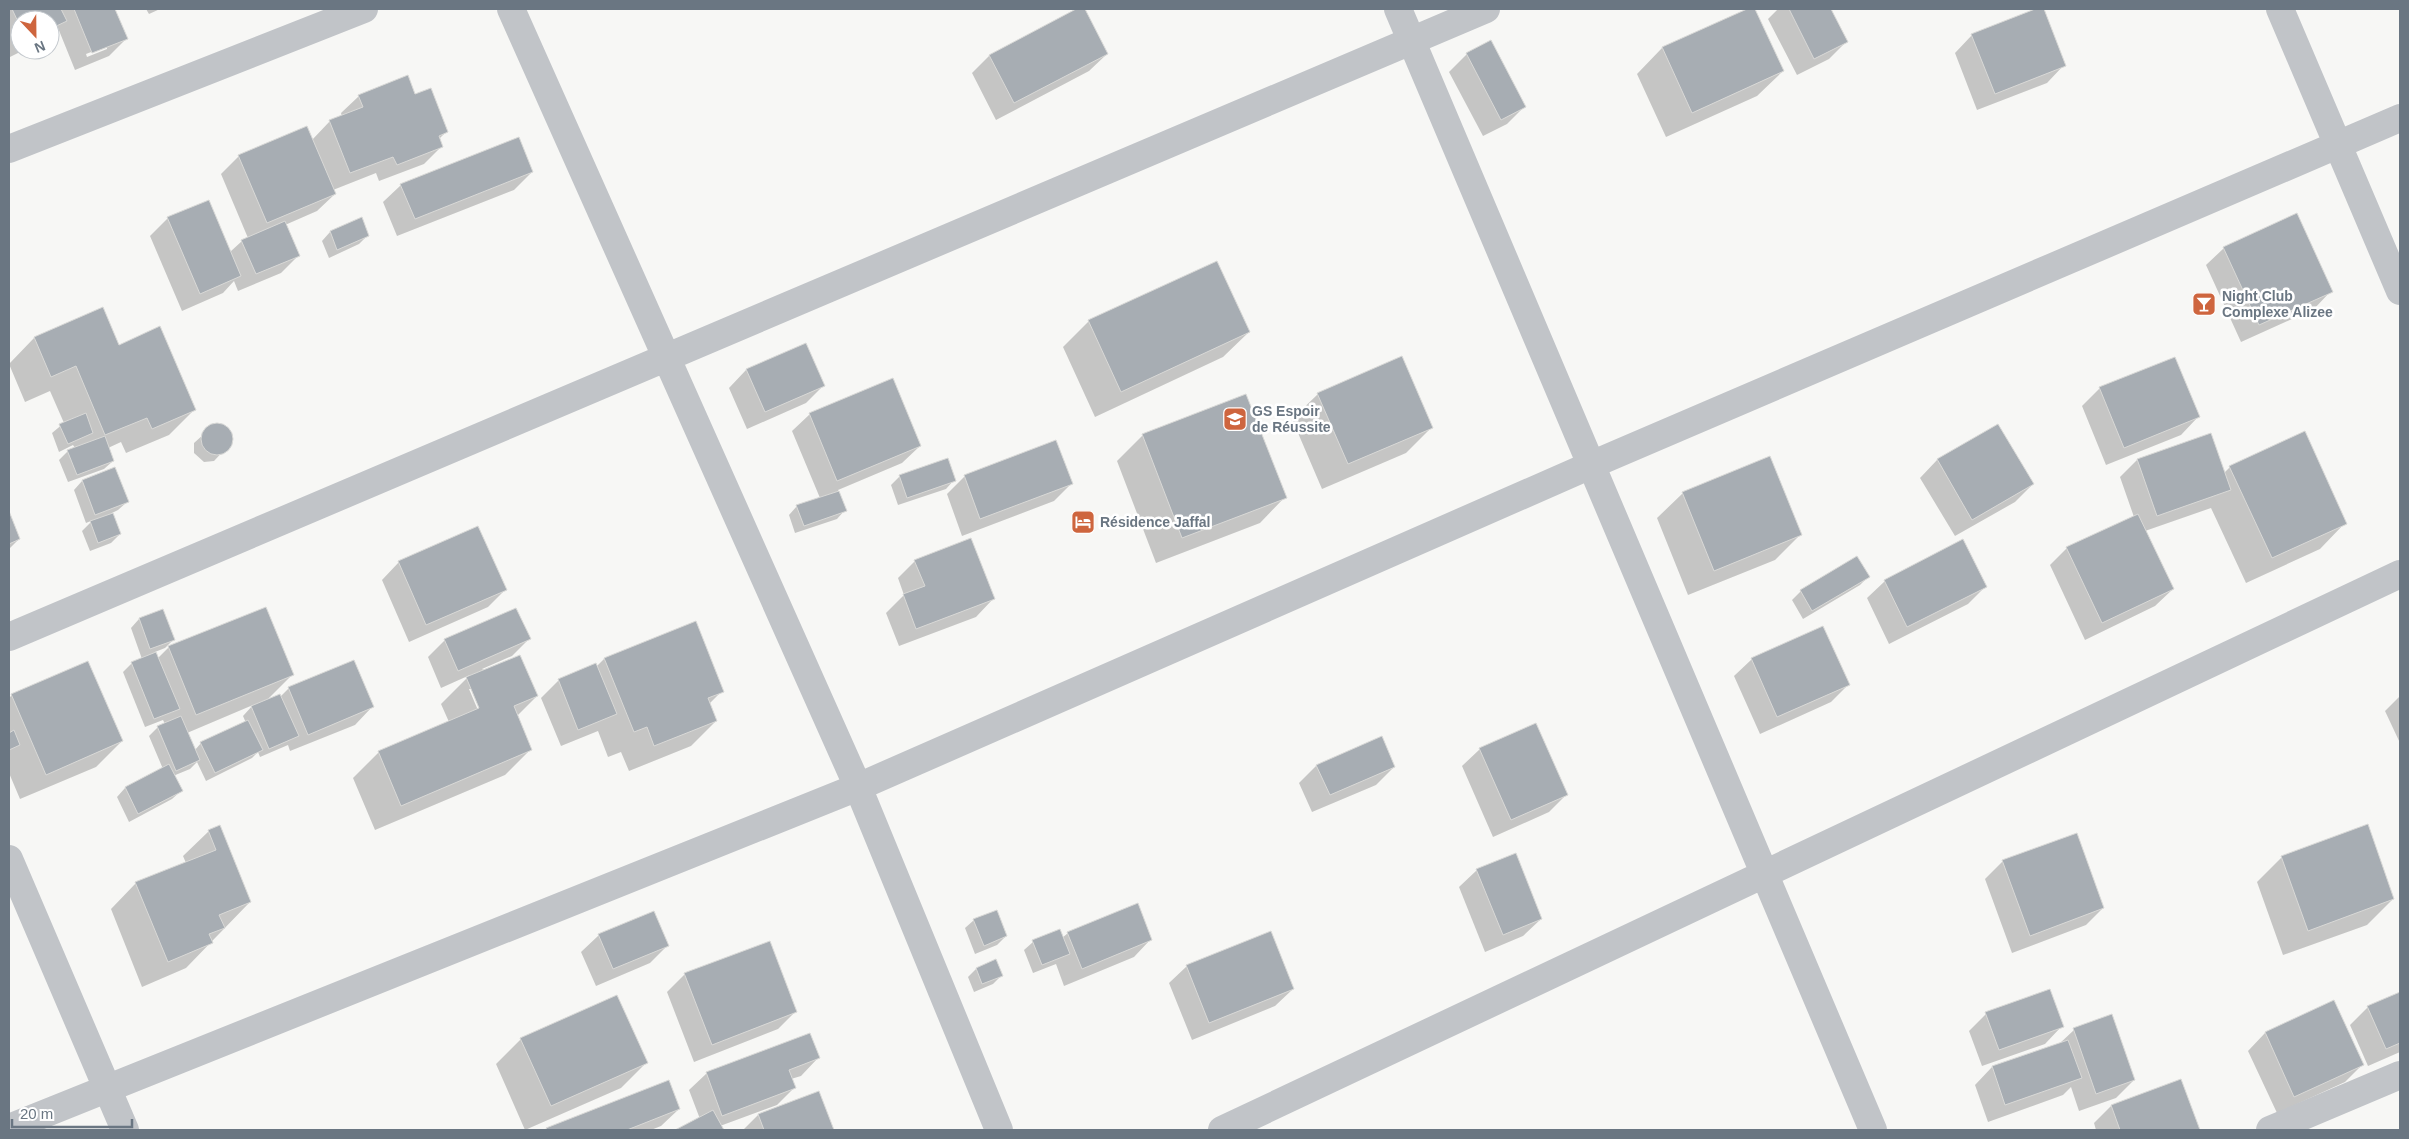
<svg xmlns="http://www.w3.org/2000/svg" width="2409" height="1139" viewBox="0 0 2409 1139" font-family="Helvetica,sans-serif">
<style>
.shadow{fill:#0003;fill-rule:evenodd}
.building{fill:#a7adb3;stroke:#d9d9d7}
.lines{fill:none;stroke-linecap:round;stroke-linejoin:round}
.minor{stroke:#c1c4c8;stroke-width:28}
.labels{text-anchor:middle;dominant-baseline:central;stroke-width:5;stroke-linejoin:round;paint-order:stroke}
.poi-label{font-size:14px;font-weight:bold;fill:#6a7682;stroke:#fff;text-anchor:start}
</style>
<rect width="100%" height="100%" fill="#f7f7f5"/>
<path class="shadow" d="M9,9H114L126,39L109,56L75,70L58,28L50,36V20H20V50H24L10,57ZM107,46V49L87,57L86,54Z
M146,9H160L149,14Z
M1079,9H1083L1107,54L1089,71L996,120L972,73L989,56Z
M1750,9H1754L1783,71L1757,96L1666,137L1637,74L1662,48Z
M1778,9H1830L1847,41L1829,59L1797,75L1768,19Z
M2039,9H2042L2064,65L2047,83L1977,110L1955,53L1972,35Z
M1467,54L1524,107L1507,124L1483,136L1449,72Z
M359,96H414L447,131L439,139L442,146L424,164L379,181L376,173L333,190L335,194L317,211L285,225L298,256L281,273L238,291L234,281L223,293L182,311L150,236L168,218L230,252L242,241L248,238L221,174L239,156L312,140L330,121L342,117L341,113Z
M532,172L514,190L397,236L383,202L401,185Z
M330,232L368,235L359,244L329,258L322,241Z
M2224,248L2331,291L2314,309L2241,342L2206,265Z
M103,309L118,346L194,410L169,435L126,453L121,442L108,448L113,461L104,469L68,482L59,460L68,451L75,448L73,445L59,452L52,433L64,423L50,391L25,402L9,364L34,338Z
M1089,321L1249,332L1223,357L1095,417L1063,347Z
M806,344L824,385L806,403L747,429L729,388L746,370Z
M2100,388L2198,417L2181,435L2106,465L2082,406Z
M1318,394L1432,427L1406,453L1322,489L1292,419Z
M810,414L920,446L902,463L838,490L845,510L837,519L795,533L789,515L797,506L820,498L792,431Z
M214,425L223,426L231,436L229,445L214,461L204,462L194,453V443Z
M1998,425L2033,484L2015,502L1955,536L1920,478L1937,460Z
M2210,434L2224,473L2230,467L2345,523L2320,549L2246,583L2211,508L2145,531L2173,589L2155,606L2085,640L2050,565L2067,548L2134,517L2120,477L2137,460Z
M1143,435L1285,497L1260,523L1156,563L1117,461Z
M1055,442L1071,484L1054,501L962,536L947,494L964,477Z
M114,469L127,502L118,510L112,513L120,534L111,543L90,551L82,531L93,520L86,523L74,490L82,481Z
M900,476L954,480L946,489L898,505L891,485Z
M1683,493L1800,535L1775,560L1688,595L1657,518Z
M9,514L19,539L9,549Z
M915,561L993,599L976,617L899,646L886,613L904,595L898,578Z
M399,562L505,590L488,607L409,642L382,580Z
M1868,577L1860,585L1803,619L1792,600L1801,591Z
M1885,581L1986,586L1968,604L1889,644L1867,598Z
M163,611L174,639L165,648L155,652L158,658L169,647L293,674L266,701L280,697L289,688L372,707L355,725L290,751L288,745L260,757L258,752L252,758L206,781L197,762L190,769L173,776L181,791L172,799L129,822L117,797L125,788L163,769L149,736L158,727L165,724L163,720L145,727L123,672L132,663L142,659L131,628L139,619ZM253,705L243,716L246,723L201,743L195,750L187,733Z
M529,639L512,656L482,669L537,696L517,716L531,749L505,775L375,830L353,778L379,752L449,722L441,704L470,675L441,688L428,657L445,640ZM469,689H472L483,714L480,715Z
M604,659L722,691L709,704L716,721L691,746L629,771L621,752L608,757L598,731L561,746L541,698L558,681L595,665L596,667Z
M1752,659L1848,685L1831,702L1760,734L1734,676Z
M12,695L122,741L96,767L20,799L9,773V698Z
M2400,696V743L2385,711Z
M1480,749L1567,794L1549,812L1493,837L1462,766Z
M1316,766L1394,767L1376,785L1312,812L1299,783Z
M209,831L250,902L186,968L142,987L111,909L136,883L186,863L183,856Z
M2282,857L2393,899L2367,925L2283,955L2257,882Z
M2003,861L2103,908L2086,925L2012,953L1985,879Z
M1477,870L1541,919L1523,936L1485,952L1459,887Z
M974,920L1006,936L997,945L975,954L965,928Z
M1068,933L1151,939L1134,957L1064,986L1056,964L1033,973L1024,950L1033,942L1062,938Z
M599,935L667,946L650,963L596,986L581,952Z
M1187,966L1293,989L1275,1006L1192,1040L1169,983Z
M976,969L1001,976L993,984L974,992L968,977Z
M685,974L795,1012L778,1029L694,1062L667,992Z
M2400,994V1052L2368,1066L2350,1025L2368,1007Z
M2334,1002L2362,1065L2345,1082L2277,1113L2248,1051L2265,1033Z
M1986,1014L2062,1026L2045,1044L1982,1066L1969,1031Z
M2074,1030L2134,1080L2116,1098L2079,1111L2071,1087L2063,1095L1988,1122L1975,1085L1992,1067L2059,1044Z
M521,1039L646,1063L621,1088L525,1130L496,1064Z
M818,1058L801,1076L791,1079L794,1088L777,1105L720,1126L722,1130H678L700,1119L689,1090L707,1073Z
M2181,1081L2199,1130H2096L2094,1123L2111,1106Z
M818,1093L833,1130H743L758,1115Z
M679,1109L661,1126L651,1130H546Z"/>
<path class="building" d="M12,9H61L67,21L50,29V20H20V26Z
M74,9H115L128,39L92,53Z
M1076,9H1085L1108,54L1014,103L989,55Z
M1747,9H1755L1784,71L1692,113L1662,47Z
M1789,9H1831L1848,42L1814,59Z
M2035,9H2044L2066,66L1995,94L1971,34Z
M1491,40L1526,107L1501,120L1466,53Z
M408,75L415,94L431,88L448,132L439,136L443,147L397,165L393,157L350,173L329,120L363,107L358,95Z
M307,126L336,194L267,223L238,155Z
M519,137L533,172L415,219L400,184Z
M209,200L241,276L200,294L167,217Z
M2297,213L2333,292L2259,325L2223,247Z
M362,217L369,236L337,250L330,231Z
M285,221L300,256L256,274L241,240Z
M1217,261L1250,332L1121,392L1088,320Z
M103,307L119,345L160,326L196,410L152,429L147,418L105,435L76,366L51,377L34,337Z
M806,343L825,386L765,412L746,369Z
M1402,356L1433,428L1348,464L1317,393Z
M2175,357L2200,417L2124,448L2099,387Z
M893,378L921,446L837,481L809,413Z
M1246,394L1287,498L1182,538L1142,434Z
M86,413L93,433L68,444L59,424Z
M201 439a16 16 0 1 1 32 0a16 16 0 1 1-32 0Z
M1998,424L2034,484L1972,520L1937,459Z
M2305,431L2347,524L2272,558L2229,466Z
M2211,433L2231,490L2157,516L2137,459Z
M105,436L114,461L77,475L67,450Z
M1056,440L1073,484L980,519L964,475Z
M1770,456L1802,535L1714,571L1682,492Z
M948,458L956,481L907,498L899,475Z
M115,467L129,502L95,515L82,480Z
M839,491L847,511L804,526L796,505Z
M9,511L20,539L9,544Z
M113,513L121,534L98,543L90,521Z
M2138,514L2174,589L2102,623L2066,547Z
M478,526L507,590L426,625L398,561Z
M971,538L995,599L916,629L903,594L925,586L914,560Z
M1963,539L1987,587L1907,627L1884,580Z
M1857,556L1870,577L1812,611L1800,590Z
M266,607L294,675L196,715L168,646Z
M516,608L531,639L458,671L444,639Z
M163,609L175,640L150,649L139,618Z
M696,621L724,692L708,698L717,721L654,746L647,727L634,732L604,658Z
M1823,626L1850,685L1777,717L1751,658Z
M156,652L180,709L154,719L131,662Z
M520,655L538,696L514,706L532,750L401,806L378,751L479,708L466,677Z
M354,660L374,707L308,735L288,687Z
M88,661L123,741L46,775L11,694Z
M596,663L617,714L578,730L558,679Z
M280,694L299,736L269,749L251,706Z
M181,716L200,760L176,771L157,726Z
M248,720L263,750L215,773L200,742Z
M1536,723L1568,795L1511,820L1479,748Z
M14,730L20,745L9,750V733Z
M1382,736L1395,767L1330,795L1316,765Z
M169,764L183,791L138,814L125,787Z
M2368,824L2394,899L2308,931L2281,856Z
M220,825L251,902L219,915L225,928L209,934L213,943L168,962L135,882L216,850L208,830Z
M2077,833L2104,908L2030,936L2002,860Z
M1516,853L1542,919L1503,935L1476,869Z
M1138,903L1152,940L1082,969L1067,932Z
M997,910L1007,936L984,946L973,919Z
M654,911L669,946L613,969L598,934Z
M1060,929L1070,954L1042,965L1032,940Z
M1271,931L1294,989L1209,1023L1186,965Z
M770,941L797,1012L712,1045L684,973Z
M996,959L1003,976L982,984L976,968Z
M2050,989L2064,1027L1999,1050L1985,1012Z
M2400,992V1043L2386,1049L2367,1006Z
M617,995L648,1063L551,1106L520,1038Z
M2334,1000L2364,1065L2294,1097L2265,1032Z
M2112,1014L2135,1080L2096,1094L2073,1028Z
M810,1033L820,1058L789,1070L796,1088L722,1116L706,1072Z
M2068,1040L2082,1078L2005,1105L1992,1066Z
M2181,1079L2200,1130H2120L2111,1105Z
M669,1080L680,1109L627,1130H547L546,1128Z
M819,1091L834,1130H764L758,1114Z
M713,1110L724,1130H675Z"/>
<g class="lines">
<path class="minor" d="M511,9L858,787L999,1130
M1398,9L1873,1130
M2280,9L2400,291
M9,149L364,9
M9,637L1486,9
M9,859L125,1130
M9,1128L858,787L1591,465L2400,118
M1222,1130L2400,574
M2270,1130L2400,1075"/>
</g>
<defs>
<g id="bar-square" transform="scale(1.25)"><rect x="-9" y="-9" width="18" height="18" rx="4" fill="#ce653e" stroke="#fff"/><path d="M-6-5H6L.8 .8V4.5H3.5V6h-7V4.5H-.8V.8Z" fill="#fff"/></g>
<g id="school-square" transform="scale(1.25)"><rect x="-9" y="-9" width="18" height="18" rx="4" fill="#ce653e" stroke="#fff"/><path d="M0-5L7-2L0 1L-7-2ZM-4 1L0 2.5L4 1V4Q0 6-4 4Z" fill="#fff"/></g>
<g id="hotel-square" transform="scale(1.25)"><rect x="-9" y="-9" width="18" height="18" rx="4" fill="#ce653e" stroke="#fff"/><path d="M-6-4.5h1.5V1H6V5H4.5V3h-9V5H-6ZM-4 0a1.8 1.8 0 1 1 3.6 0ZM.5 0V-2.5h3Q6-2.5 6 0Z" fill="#fff"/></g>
</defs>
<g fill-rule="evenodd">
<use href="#bar-square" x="2204" y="304"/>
<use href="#school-square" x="1235" y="419"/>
<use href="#hotel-square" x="1083" y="522"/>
</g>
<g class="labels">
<g class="poi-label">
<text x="2222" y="296">Night Club<tspan x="2222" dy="16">Complexe Alizee</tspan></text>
<text x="1252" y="411">GS Espoir<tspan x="1252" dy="16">de Réussite</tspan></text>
<text x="1100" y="522">Résidence Jaffal</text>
</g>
</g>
<rect width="2409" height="1139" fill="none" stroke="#6a7682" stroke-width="20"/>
<g transform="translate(35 35) rotate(158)"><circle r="24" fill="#ffffff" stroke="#c3c8cd"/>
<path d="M0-4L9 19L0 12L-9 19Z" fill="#ce653e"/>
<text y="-8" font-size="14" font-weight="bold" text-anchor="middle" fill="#6a7682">N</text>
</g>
<path d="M12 1119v8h120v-8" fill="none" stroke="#6a7682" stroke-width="2.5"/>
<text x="20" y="1119" font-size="15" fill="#6a7682" stroke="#ffffff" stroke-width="4" paint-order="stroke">20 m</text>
</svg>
